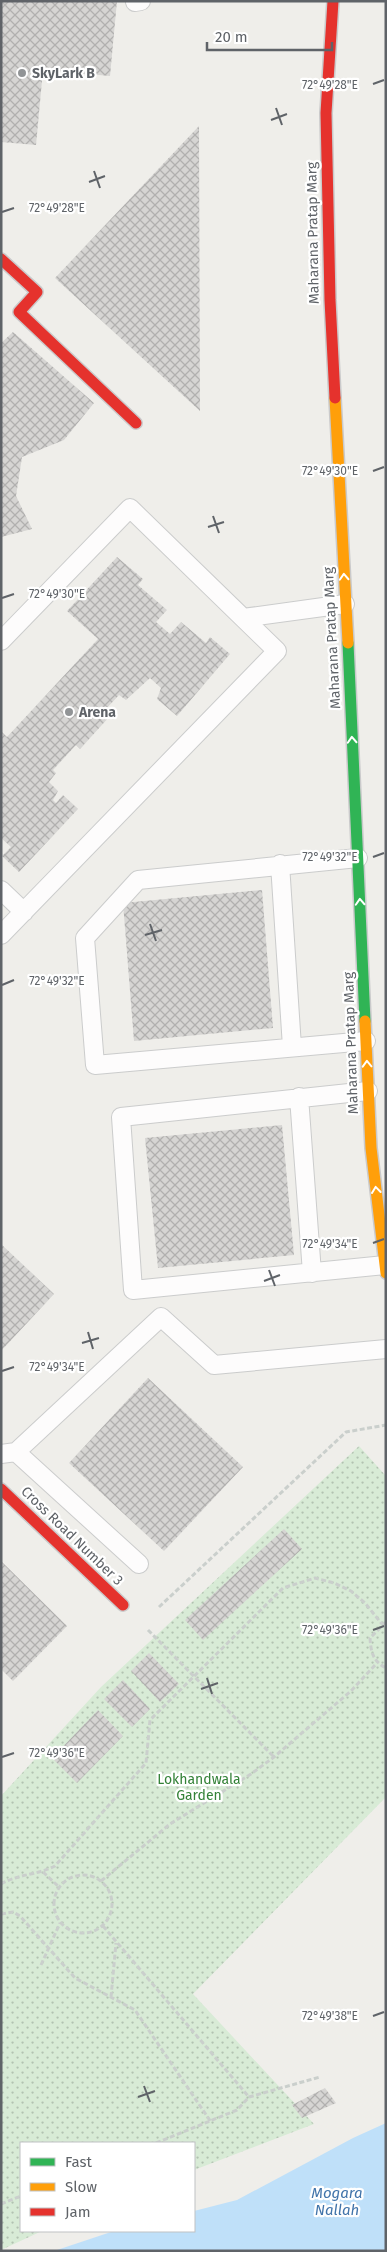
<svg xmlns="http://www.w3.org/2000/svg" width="387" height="2252" viewBox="0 0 387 2252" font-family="'Fira Sans',sans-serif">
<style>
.grass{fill:url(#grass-dots)}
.water{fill:#bfe0f9}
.building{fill:url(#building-cross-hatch)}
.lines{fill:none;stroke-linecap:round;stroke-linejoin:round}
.lane-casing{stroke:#cbcccc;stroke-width:20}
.fast-casing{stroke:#cacacb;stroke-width:14}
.slow-casing{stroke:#cacacb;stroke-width:14}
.jam-casing{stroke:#cacacb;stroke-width:14}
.path{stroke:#cacfcc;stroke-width:3;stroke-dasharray:5 2.5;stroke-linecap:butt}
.lane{stroke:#fdfcfc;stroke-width:18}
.fast{stroke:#30b455;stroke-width:11}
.slow{stroke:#ff9f0a;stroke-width:11}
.jam{stroke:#e5322d;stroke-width:11}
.oneway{stroke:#fff}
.ticks{fill:none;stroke:#5f6368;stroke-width:2}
.poi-dot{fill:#919496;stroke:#fff;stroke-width:2}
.labels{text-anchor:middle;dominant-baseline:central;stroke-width:4.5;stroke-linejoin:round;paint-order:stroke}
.poi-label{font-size:14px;font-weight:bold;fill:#5f6368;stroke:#fff;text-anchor:start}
.street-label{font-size:14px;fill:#5f6368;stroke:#fff}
.park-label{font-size:14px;fill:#348238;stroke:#fff}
.water-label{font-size:15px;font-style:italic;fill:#4174aa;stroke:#fff}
.ticks-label{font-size:12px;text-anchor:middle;fill:#5f6368;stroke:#fff;stroke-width:4.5;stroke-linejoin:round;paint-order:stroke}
</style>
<defs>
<pattern id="grass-dots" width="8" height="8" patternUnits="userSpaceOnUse" patternTransform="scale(1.25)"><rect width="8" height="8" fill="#d8ebd6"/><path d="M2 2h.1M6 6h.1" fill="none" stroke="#b2c2b1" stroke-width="1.8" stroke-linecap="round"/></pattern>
<pattern id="building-cross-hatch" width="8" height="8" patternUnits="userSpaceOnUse" patternTransform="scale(1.25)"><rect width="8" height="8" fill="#d6d5d3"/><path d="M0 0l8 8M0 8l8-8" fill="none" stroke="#b1b0af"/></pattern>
</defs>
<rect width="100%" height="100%" fill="#efeeea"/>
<path class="grass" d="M359,1446L386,1476V1797L193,1994L314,2124L194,2170V2143H21V2231H42L1,2250V1796L101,1687Z"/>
<path class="water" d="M386,2123V2251H54L114,2231H194V2211L237,2200L353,2138Z"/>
<path class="building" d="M1,1H117L110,76L43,70L36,145L1,142Z
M199,126L200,411L55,278Z
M13,332L94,403L64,440L22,457L16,496L32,529L1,537V343Z
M117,557L143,579L138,585L167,610L156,622L170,634L181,622L206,643L210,637L230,654L177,716L157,699L161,688L150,678L126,700L119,695L106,709L111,715L80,749L76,745L53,770L56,773L49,782L58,791L53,800L56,803L63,795L78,809L19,872L2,856L11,847L1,838V731L7,737L98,639L67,611Z
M262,890L273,1028L134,1041L123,903Z
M282,1125L294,1255L158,1268L145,1138Z
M1,1244L54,1294L1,1351Z
M148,1378L243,1467L164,1551L69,1463Z
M284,1529L302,1549L203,1640L185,1620Z
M1,1561L67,1626L13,1681L1,1669Z
M149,1653L179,1684L160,1702L131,1671Z
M123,1680L150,1709L132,1727L104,1699Z
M98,1710L123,1736L77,1783L52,1758Z
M325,2088L336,2103L302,2118L292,2105Z"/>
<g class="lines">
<g class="lane-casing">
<path id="lane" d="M135,2L141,1
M243,618L345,604
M1,641L130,508L277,651L1,935
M358,858L138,880L85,938L95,1065L366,1041
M280,864L292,1047
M1,890L24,912
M368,1091L121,1117L133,1290L385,1265
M299,1097L312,1273
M16,1452L161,1317L214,1365L386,1349
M1,1454L16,1452L139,1564"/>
</g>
<g class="fast-casing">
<path id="fast" d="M348,643L365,1021"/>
</g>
<g class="slow-casing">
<path id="slow" d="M335,398L348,643
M365,1021L371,1148L386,1273"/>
</g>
<g class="jam-casing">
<path id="jam" d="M333,1L326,113L330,300L335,398
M1,259L37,292L19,312L136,423
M1,1489L123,1605"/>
</g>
<path class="path" d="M159,1607L346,1432L386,1425
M386,1622L370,1638C371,1653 373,1661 386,1668
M148,1630L274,1757
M43,1872L59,1887
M54 1904a29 29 0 1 1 58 0a29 29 0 1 1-58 0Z
M101,1881L170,1824L251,1774L274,1757L351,1691L377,1663
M1,1884C18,1874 38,1875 55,1866L146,1763L150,1720L283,1588L315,1578L334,1583L351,1591L365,1603L382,1624
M1,1914L13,1912L20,1916L75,1978L135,2010L211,2122
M103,1926L249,2097
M41,1965L60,1923
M111,1997L116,1943
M156,2143L237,2110L249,2097L320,2077
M1,2204L21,2196"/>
<use href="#lane" class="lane"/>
<use href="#fast" class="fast"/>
<use href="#slow" class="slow"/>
<use href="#jam" class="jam"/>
</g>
<defs><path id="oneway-chevron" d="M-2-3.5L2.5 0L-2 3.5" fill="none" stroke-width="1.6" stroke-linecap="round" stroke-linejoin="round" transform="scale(1.25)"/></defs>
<g class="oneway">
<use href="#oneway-chevron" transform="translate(344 577) rotate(-93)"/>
<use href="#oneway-chevron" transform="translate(352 740) rotate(-93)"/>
<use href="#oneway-chevron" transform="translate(360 902) rotate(-93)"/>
<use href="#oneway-chevron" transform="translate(367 1064) rotate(-92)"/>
<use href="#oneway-chevron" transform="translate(376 1190) rotate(-97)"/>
</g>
<path class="ticks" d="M373,84L384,80M276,108L282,125M271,120L287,114M94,171L100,188M89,182L105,176M2,212L14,208M373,471L384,467M213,516L219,533M208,527L224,522M2,598L14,594M373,857L384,853M150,924L156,941M145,935L162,930M2,985L14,980M373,1243L384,1239M269,1270L275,1286M264,1281L280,1275M88,1332L93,1349M82,1343L99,1338M2,1371L14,1367M373,1630L384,1626M207,1678L212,1694M201,1689L218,1683M2,1757L14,1753M373,2016L384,2012M144,2086L150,2102M138,2097L155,2091"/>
<g class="poi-dot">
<circle cx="22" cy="73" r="5"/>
<circle cx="69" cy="712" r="5"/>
</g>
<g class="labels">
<g class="poi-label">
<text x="32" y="73">SkyLark B</text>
<text x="79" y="712">Arena</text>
</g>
<g class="street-label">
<text transform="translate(313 233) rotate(-91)">Maharana Pratap Marg</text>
<text transform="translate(332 638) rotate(-93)">Maharana Pratap Marg</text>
<text transform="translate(351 1043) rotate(-92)">Maharana Pratap Marg</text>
<text transform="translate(72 1536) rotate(44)">Cross Road Number 3</text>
</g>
<g class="park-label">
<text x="199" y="1779">Lokhandwala<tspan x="199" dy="16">Garden</tspan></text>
</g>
<g class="water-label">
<text x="337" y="2193">Mogara<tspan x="337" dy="17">Nallah</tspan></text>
</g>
</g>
<g class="ticks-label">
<text x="330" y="89">72°49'28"E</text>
<text x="57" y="212">72°49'28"E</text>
<text x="330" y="475">72°49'30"E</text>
<text x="57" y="598">72°49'30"E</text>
<text x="330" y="861">72°49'32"E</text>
<text x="57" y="985">72°49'32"E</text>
<text x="330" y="1248">72°49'34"E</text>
<text x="57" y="1371">72°49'34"E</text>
<text x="330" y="1634">72°49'36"E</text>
<text x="57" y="1757">72°49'36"E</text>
<text x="330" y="2020">72°49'38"E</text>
</g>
<rect width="387" height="2252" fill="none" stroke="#5f6368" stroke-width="5"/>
<rect x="20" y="2142" width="175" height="90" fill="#ffffff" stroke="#bfc1c3"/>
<rect x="30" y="2158" width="25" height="8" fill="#30b455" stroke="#bfc1c3"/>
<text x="65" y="2167" font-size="15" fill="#5f6368">Fast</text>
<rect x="30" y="2183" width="25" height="8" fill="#ff9f0a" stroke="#bfc1c3"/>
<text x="65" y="2192" font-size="15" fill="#5f6368">Slow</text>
<rect x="30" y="2208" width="25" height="8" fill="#e5322d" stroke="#bfc1c3"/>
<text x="65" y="2217" font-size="15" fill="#5f6368">Jam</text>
<path d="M207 42v8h125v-8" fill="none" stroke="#5f6368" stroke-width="2.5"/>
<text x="215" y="42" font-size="15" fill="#5f6368" stroke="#ffffff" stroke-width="4" paint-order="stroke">20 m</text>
</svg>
